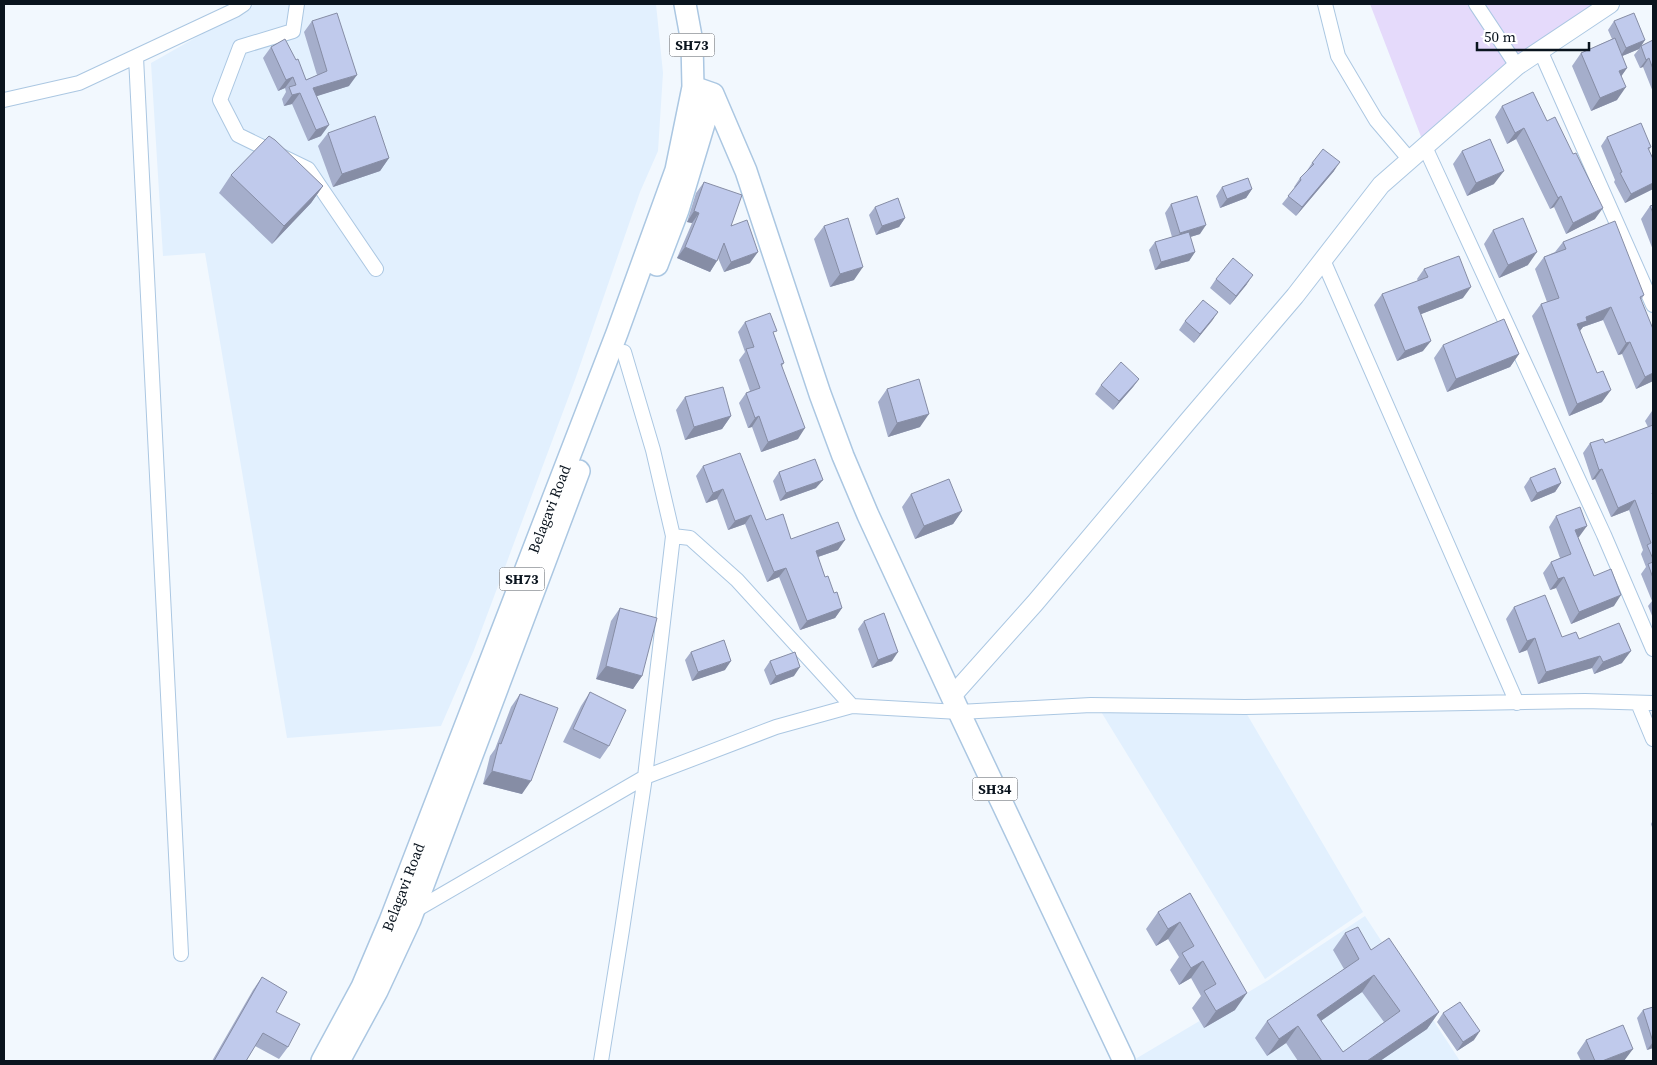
<svg xmlns="http://www.w3.org/2000/svg" width="1657" height="1065" viewBox="0 0 1657 1065" font-family="'Source Serif 4',serif">
<style>
.built{fill:#e2f0fe}
.green{fill:#e5dafb}
.lines{fill:none;stroke-linecap:round;stroke-linejoin:round}
.minor-casing{stroke:#abc7e2;stroke-width:16}
.tertiary-casing{stroke:#abc7e2;stroke-width:20}
.primary-casing{stroke:#abc7e2;stroke-width:24}
.minor{stroke:#fff;stroke-width:14}
.tertiary{stroke:#fff;stroke-width:18}
.primary{stroke:#fff;stroke-width:21}
.wall{fill:#a5aecb;fill-rule:evenodd}
.shaded-wall{fill:#868da5}
.building{fill:#c0caec;stroke:#868da5;fill-rule:evenodd}
.labels{text-anchor:middle;dominant-baseline:central;stroke-width:4.5;stroke-linejoin:round;paint-order:stroke}
.shield{fill:#fff;stroke:#545a62;stroke-width:1}
.shield-label{font-size:14px;font-weight:bold;fill:#0a141e}
.street-label{font-size:15px;fill:#0a141e;stroke:#fff}
</style>
<rect width="100%" height="100%" fill="#f2f8fe"/>
<path class="built" d="M255,4H656L663,73L658,151L640,192L576,377L474,650L441,726L287,738L205,253L163,256L151,63Z
M1100,710L1245,711L1363,912L1265,979Z
M1365,916L1460,1061H1132L1267,981Z"/>
<path class="green" d="M1370,4H1610L1425,147Z"/>
<g class="lines">
<g class="minor-casing">
<path id="minor" d="M297,4L293,31L240,47L220,100L238,135L308,169L376,269
M1325,4L1338,56L1376,120L1410,160
M1476,4L1517,66
M1540,50L1653,305
M136,57L181,954
M4,100L79,83L235,10L244,4
M1425,147L1604,535L1653,649
M1323,260L1517,703
M673,536L690,538L737,580L852,706
M1638,703L1653,739
M414,911L645,777L776,727L852,706L959,712L1091,705L1245,707L1585,701L1653,703
M601,1061L622,930L645,777L673,536L653,450L624,352"/>
</g>
<g class="tertiary-casing">
<path id="tertiary" d="M952,696L1035,603L1189,420L1295,296L1381,185L1517,66L1610,4"/>
</g>
<g class="primary-casing">
<path id="primary" d="M693,87L713,94L746,171L820,394L843,456L868,515L959,712L1124,1061
M657,265L678,210L713,94
M322,1061L362,987L390,921L617,333L676,170L693,87L692,42L685,4
M339,1061L377,991L410,920L579,471"/>
</g>
<use href="#minor" class="minor"/>
<use href="#tertiary" class="tertiary"/>
<use href="#primary" class="primary"/>
</g>
<path class="wall" d="M312,21L349,86L316,96L321,136L308,141L292,104L284,106L282,99L286,92L285,88L278,91L263,58L271,47L306,80L317,75L304,32Z
M1614,21L1645,40L1641,46L1653,40V92L1643,67L1640,68L1634,55L1639,49L1622,56L1627,68L1621,76L1617,100L1591,111L1572,66L1581,53L1612,39L1608,30Z
M1502,106L1547,121L1595,219L1566,234L1554,207L1550,209L1516,139L1507,144L1495,117Z
M328,133L389,158L380,171L333,187L318,146Z
M1607,137L1651,147L1649,150L1653,159V189L1625,203L1614,182L1615,180L1601,146Z
M1462,151L1494,184L1467,196L1453,164Z
M1312,163L1334,171L1296,216L1282,204L1295,188L1294,187L1300,178L1306,172Z
M231,175L323,186L311,203L272,244L219,193Z
M704,182L731,226L750,263L724,272L718,258L710,272L677,258L692,223L687,222L696,193Z
M1222,187L1252,189L1246,198L1220,208L1216,196Z
M1171,204L1200,234L1190,237L1195,252L1189,261L1155,270L1149,250L1155,242L1172,237L1165,213Z
M1650,206L1653,213V250L1641,219Z
M875,207L905,218L899,227L876,235L869,215Z
M824,226L854,280L830,287L814,239Z
M1493,230L1528,265L1499,278L1484,244Z
M1563,242L1644,295L1641,300L1653,381L1636,389L1622,354L1618,355L1603,320L1583,327L1580,331L1602,402L1569,416L1532,316L1541,304L1547,302L1535,269L1544,257L1555,252Z
M1424,269L1463,298L1421,314L1423,351L1397,361L1374,305L1382,294L1418,281L1417,279Z
M1216,279L1247,284L1230,305L1210,288Z
M1218,312L1194,343L1179,330L1185,321Z
M745,322L774,335L784,363L782,366L798,439L761,452L752,427L748,428L739,403L746,393L750,391L739,360L745,352L738,332Z
M1443,345L1519,354L1510,367L1447,392L1434,358Z
M1139,379L1133,387L1113,410L1095,394L1101,385Z
M887,389L920,427L888,437L878,402Z
M685,397L731,416L722,429L685,440L676,410Z
M1653,410V618L1648,606L1652,601L1641,574L1646,567L1641,554L1643,550L1629,510L1611,517L1595,479L1592,480L1583,453L1590,443H1605L1648,427L1645,421L1652,411Z
M703,466L766,520L791,539L838,550L818,557L825,577L842,608L835,618L800,630L779,577L767,582L745,524L728,530L717,499L706,503L696,476Z
M779,472L816,488L780,501L773,481Z
M1530,478L1561,483L1555,492L1531,502L1524,487Z
M911,494L962,511L953,524L915,539L902,507Z
M1556,516L1579,537H1578L1594,576L1614,606L1571,624L1556,588L1550,590L1543,573L1551,562L1560,558L1549,527Z
M1514,607L1562,637L1579,639L1622,663L1594,674L1592,668L1538,684L1527,650L1519,653L1506,619Z
M620,608L642,676L633,689L596,679L611,621Z
M864,621L892,661L872,668L858,629Z
M691,652L725,670L692,681L685,660Z
M770,661L794,676L770,685L764,670Z
M590,692L609,746L600,759L563,742L581,706Z
M520,694L522,794L483,784L490,756L495,749L511,707Z
M1653,820V830L1651,824Z
M1190,893L1235,1010L1204,1028L1192,1008L1201,996L1191,978L1179,985L1170,970L1179,957L1168,939L1156,946L1146,929L1158,912Z
M1345,933L1371,950L1439,1012L1427,1029L1380,1061H1298L1286,1043L1267,1056L1255,1038L1267,1021L1344,969L1333,950ZM1362,992L1384,1022L1343,1052L1321,1021Z
M262,977L276,1012L288,1047L279,1059L255,1046L246,1061H212L253,990Z
M1653,1007V1048L1647,1050L1637,1018L1643,1010Z
M1443,1013L1474,1040L1457,1051L1437,1022Z
M1586,1040L1624,1061H1581L1577,1053Z"/>
<path class="shaded-wall" d="M1645,40L1639,49L1620,57L1626,48Z
M1649,58L1643,67L1640,68L1646,60Z
M1627,68L1618,81L1619,71Z
M357,75L349,86L305,100L313,88Z
M293,77L285,88L278,91L286,80Z
M1626,87L1617,100L1591,111L1600,98Z
M300,93L292,104L284,106L292,95Z
M329,125L321,136L308,141L316,130Z
M1524,128L1516,139L1507,144L1515,133Z
M389,158L380,171L333,187L342,174Z
M1340,162L1334,171L1296,216L1302,207Z
M1504,171L1494,184L1467,196L1476,183Z
M1653,183V189L1625,203L1631,194Z
M323,186L311,203L272,244L284,226Z
M1252,189L1246,198L1220,208L1227,199Z
M1561,196L1554,207L1550,209L1558,198Z
M1603,208L1595,219L1566,234L1573,223Z
M694,211L699,213L692,223L687,222Z
M905,218L899,227L876,235L882,226Z
M1206,225L1200,234L1174,242L1180,233Z
M685,247L717,261L710,272L677,258Z
M758,252L750,263L724,272L731,262Z
M1195,252L1189,261L1155,270L1161,262Z
M1537,252L1528,265L1499,278L1508,265Z
M863,267L854,280L830,287L840,274Z
M1253,275L1247,284L1230,305L1236,296Z
M1471,287L1463,298L1411,318L1418,307Z
M1611,307L1603,320L1583,327L1578,333L1577,324L1586,317Z
M1218,312L1212,321L1194,343L1200,334Z
M1431,341L1423,351L1397,361L1405,351Z
M1630,342L1622,354L1618,355L1626,343Z
M1519,354L1510,367L1447,392L1456,379Z
M1653,373V381L1636,389L1645,377Z
M1139,379L1133,387L1113,410L1119,401Z
M1611,390L1602,402L1569,416L1577,404Z
M929,414L920,427L888,437L897,423Z
M731,416L722,429L685,440L694,427Z
M759,416L752,427L748,428L755,418Z
M805,428L798,439L761,452L768,442Z
M1602,469L1595,479L1592,480L1599,470Z
M823,480L816,488L780,501L786,493Z
M1561,483L1555,492L1531,502L1537,493Z
M723,489L717,499L706,503L713,493Z
M1635,500L1629,510L1611,517L1618,508Z
M962,511L953,524L915,539L924,526Z
M751,515L745,524L728,530L735,521Z
M1587,526L1579,537L1568,541L1575,530Z
M845,540L838,550L809,560L816,551Z
M786,568L779,577L767,582L774,572Z
M1564,577L1556,588L1550,590L1558,579Z
M1621,595L1614,606L1571,624L1579,612Z
M842,608L835,618L800,630L807,621Z
M1535,638L1527,650L1519,653L1527,641Z
M1631,651L1622,663L1594,674L1603,662Z
M898,652L892,661L872,668L878,660Z
M1600,656L1592,668L1538,684L1546,672Z
M731,661L725,670L692,681L698,672Z
M606,666L642,676L633,689L596,679Z
M800,667L794,676L770,685L776,676Z
M492,771L531,781L522,794L483,784Z
M1180,922L1168,939L1156,946L1168,929Z
M1203,961L1191,978L1179,985L1191,968Z
M1374,975L1362,992L1305,1032L1317,1015Z
M1247,993L1235,1010L1204,1028L1216,1011Z
M1439,1012L1427,1029L1380,1061H1367Z
M1298,1026L1286,1043L1267,1056L1279,1039Z
M1480,1031L1474,1040L1457,1051L1463,1042Z
M1653,1042V1048L1647,1050Z
M1633,1049L1624,1061H1602Z"/>
<path class="building" d="M337,13L357,75L313,88L329,125L316,130L300,93L292,95L289,87L296,85L293,77L286,80L271,47L285,39L296,60L298,59L306,80L327,71L312,21Z
M1634,13L1645,40L1626,48L1614,21Z
M1615,38L1627,68L1619,71L1626,87L1600,98L1581,53Z
M1653,40V69L1649,58L1646,60L1641,46Z
M1533,92L1547,121L1555,117L1573,154L1576,153L1603,208L1573,223L1561,196L1558,198L1524,128L1515,133L1502,106Z
M375,116L389,158L342,174L328,133Z
M1641,123L1651,147L1648,148L1653,159V183L1631,194L1620,173L1622,172L1607,137Z
M269,136L275,140L323,186L284,226L231,175Z
M1490,139L1504,171L1476,183L1462,151Z
M1323,149L1340,162L1302,207L1288,196L1301,180L1300,178L1314,164L1312,163Z
M1248,178L1252,189L1227,199L1222,187Z
M704,182L742,195L731,226L747,220L758,252L731,262L724,243L717,261L685,247L699,213L694,211Z
M1197,196L1206,225L1180,233L1171,204Z
M898,198L905,218L882,226L875,207Z
M1653,205V213L1650,206Z
M848,218L863,267L840,274L824,226Z
M1523,218L1537,252L1508,265L1493,230Z
M1615,221L1644,295L1640,297L1653,329V373L1645,377L1630,342L1626,343L1611,307L1586,317L1587,321L1577,324L1597,373L1603,371L1611,390L1577,404L1541,304L1559,298L1544,257L1566,249L1563,242Z
M1189,232L1195,252L1161,262L1155,242Z
M1459,256L1471,287L1418,307L1431,341L1405,351L1382,294L1428,277L1424,269Z
M1233,258L1253,275L1236,296L1216,279Z
M1203,300L1218,312L1200,334L1185,321Z
M770,313L777,331L773,332L784,363L781,364L805,428L768,442L759,416L755,418L746,393L760,388L746,349L754,347L745,322Z
M1504,319L1519,354L1456,379L1443,345Z
M1121,362L1139,379L1119,401L1101,385Z
M919,379L929,414L897,423L887,389Z
M723,387L731,416L694,427L685,397Z
M1653,425V493H1652L1653,496V559L1647,545L1651,543L1635,500L1618,508L1602,469L1599,470L1590,443L1603,439L1605,443Z
M740,453L766,520L783,514L791,539L838,522L845,540L816,551L825,577L828,576L834,593L837,592L842,608L807,621L786,568L774,572L751,515L735,521L723,489L713,493L703,466Z
M815,459L823,480L786,493L779,472Z
M1555,468L1561,483L1537,493L1530,478Z
M949,479L962,511L924,526L911,494Z
M1580,507L1587,526L1575,530L1594,576L1611,569L1621,595L1579,612L1564,577L1558,579L1551,562L1571,554L1556,516Z
M1653,562V578L1648,564Z
M1545,595L1562,637L1576,632L1579,639L1619,623L1631,651L1603,662L1600,656L1546,672L1535,638L1527,641L1514,607Z
M620,608L657,618L642,676L606,666Z
M884,613L898,652L878,660L864,621Z
M724,640L731,661L698,672L691,652Z
M795,652L800,667L776,676L770,661Z
M590,692L626,710L609,746L573,729Z
M520,694L558,708L531,781L492,771L499,743L501,744Z
M1190,893L1247,993L1216,1011L1204,991L1216,984L1203,961L1191,968L1182,953L1194,946L1180,922L1168,929L1158,912Z
M1358,927L1371,950L1389,938L1439,1012L1367,1061H1322L1298,1026L1279,1039L1267,1021L1359,959L1345,933ZM1374,975L1400,1011L1343,1052L1317,1015Z
M262,977L287,992L276,1012L300,1024L288,1047L263,1033L246,1061H214Z
M1460,1002L1480,1031L1463,1042L1443,1013Z
M1653,1007V1042L1643,1010Z
M1623,1025L1633,1049L1602,1061H1595L1586,1040Z"/>
<g class="labels">
<g class="shield">
<rect x="669.5" y="33.5" width="45" height="23" rx="4"/>
<rect x="499.5" y="567.5" width="45" height="23" rx="4"/>
<rect x="972.5" y="777.5" width="45" height="23" rx="4"/>
</g>
<g class="shield-label">
<text x="692" y="45">SH73</text>
<text x="522" y="579">SH73</text>
<text x="995" y="789">SH34</text>
</g>
<g class="street-label">
<text transform="translate(549 509) rotate(-69)">Belagavi Road</text>
<text transform="translate(403 887) rotate(-69)">Belagavi Road</text>
</g>
</g>
<rect width="1657" height="1065" fill="none" stroke="#0a141e" stroke-width="10"/>
<path d="M1477 42v8h112v-8" fill="none" stroke="#0a141e" stroke-width="2.5"/>
<text x="1484" y="42" font-size="15" fill="#0a141e" stroke="#ffffff" stroke-width="4" paint-order="stroke">50 m</text>
</svg>
